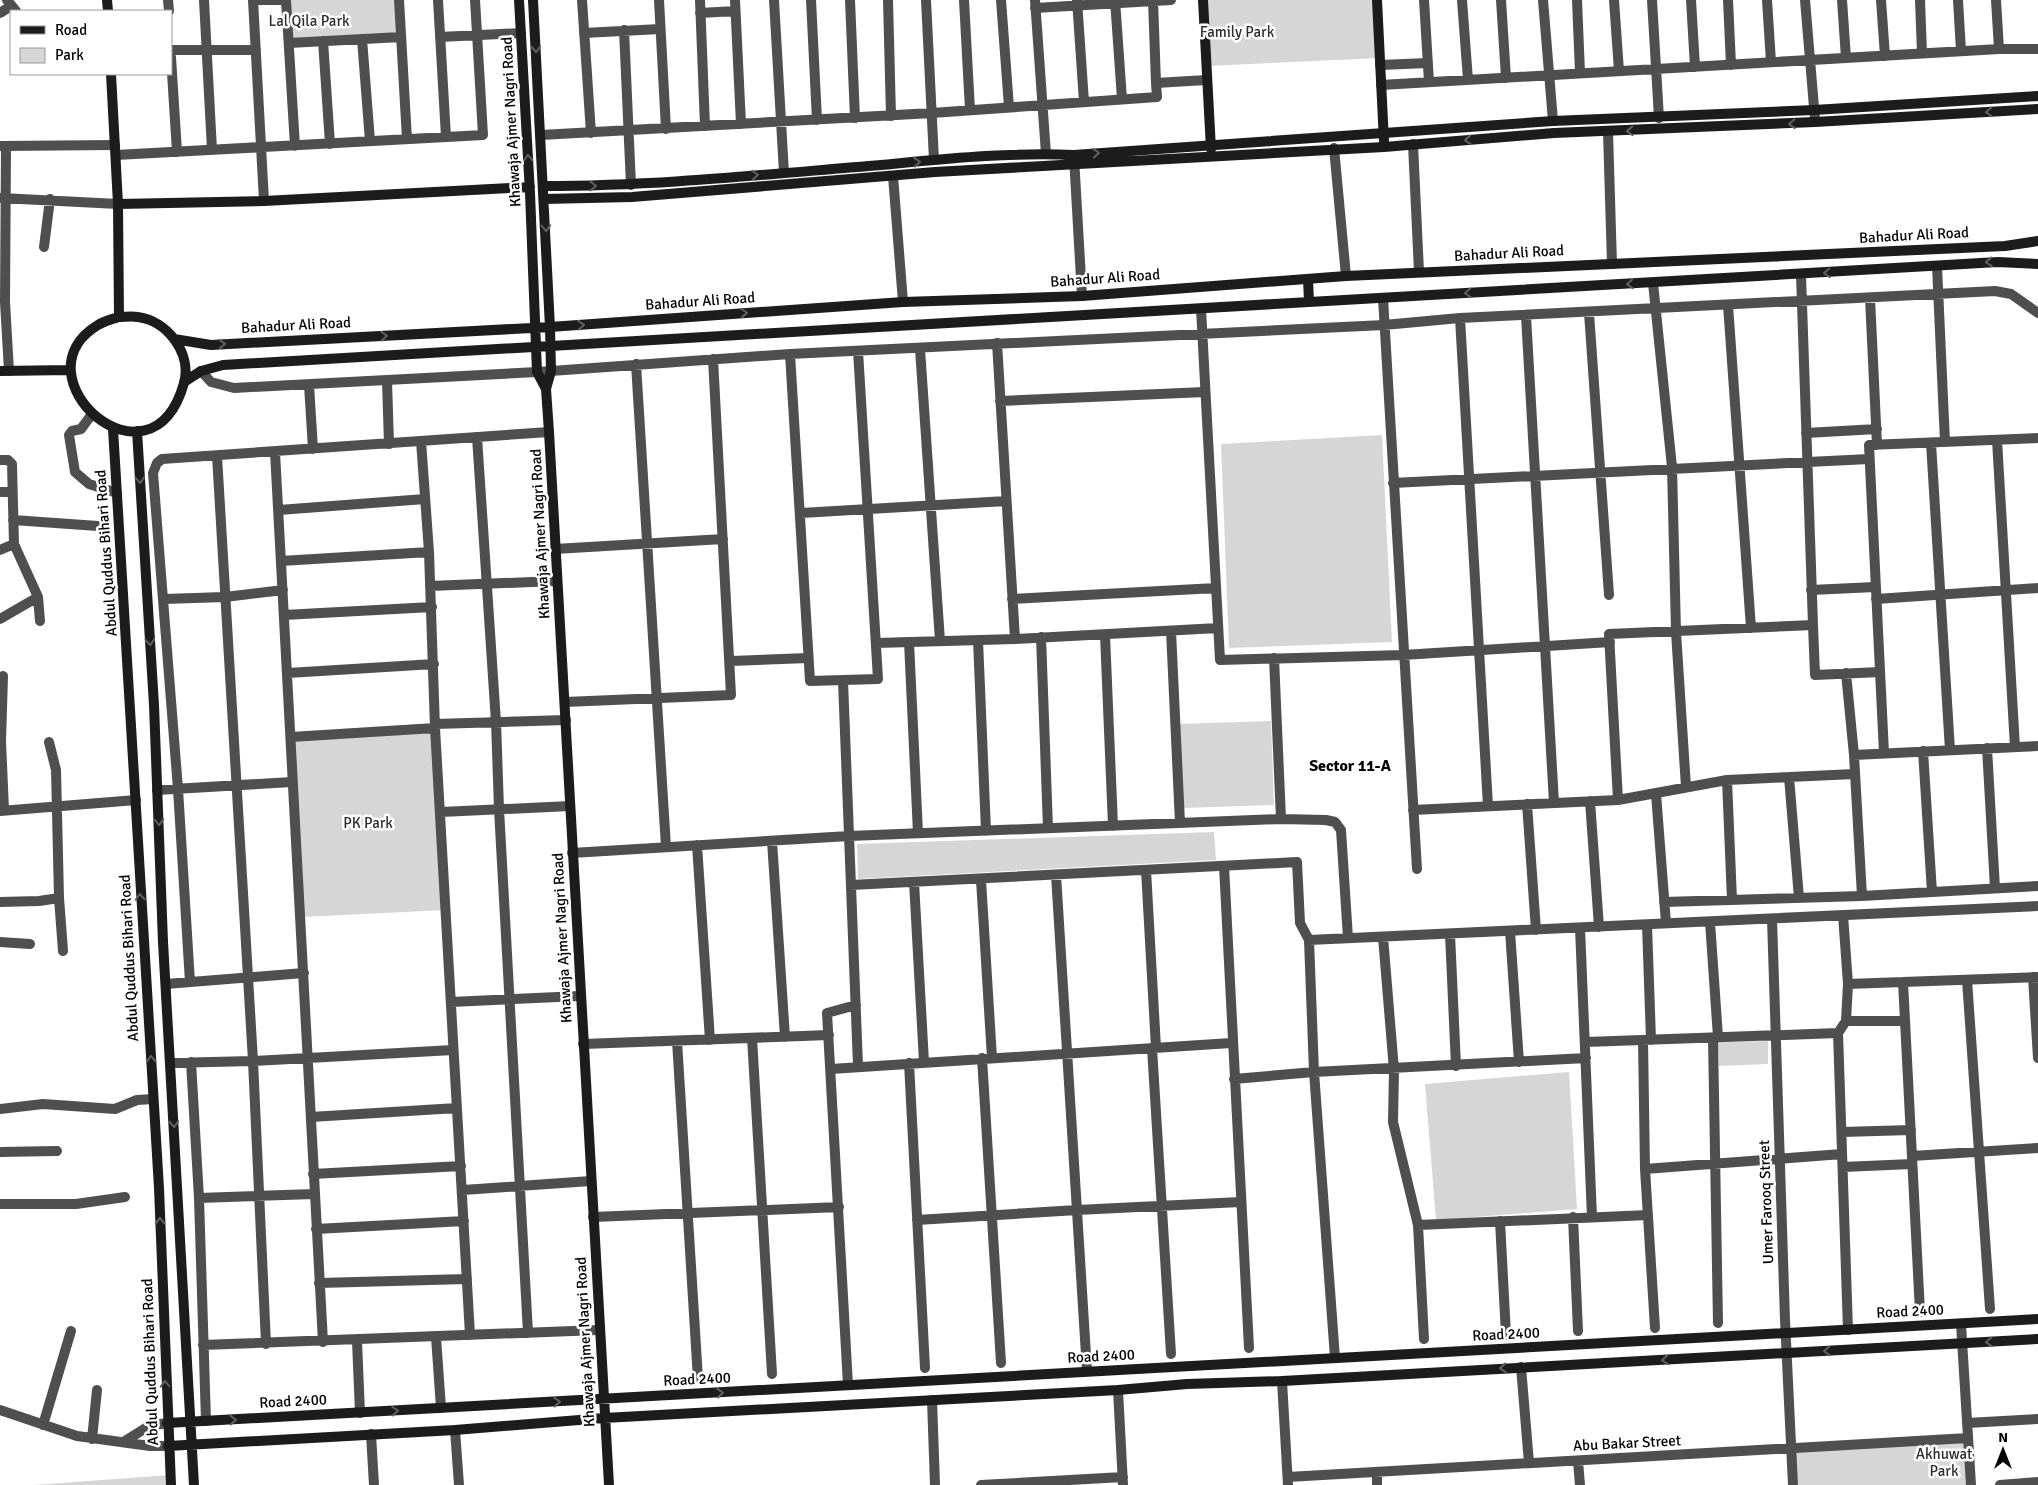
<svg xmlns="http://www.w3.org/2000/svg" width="2038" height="1485" viewBox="0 0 2038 1485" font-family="Signika,sans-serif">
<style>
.green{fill:#d6d6d6}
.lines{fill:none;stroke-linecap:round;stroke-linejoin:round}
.street{stroke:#4f4f4f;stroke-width:10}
.secondary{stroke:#1c1c1c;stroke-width:10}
.oneway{stroke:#606060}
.labels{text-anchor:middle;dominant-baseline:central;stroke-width:5;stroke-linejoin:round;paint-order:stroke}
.park-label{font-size:15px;fill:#2d2d2d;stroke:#fff}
.street-label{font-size:15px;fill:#000;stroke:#fff}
.neighbourhood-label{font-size:16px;font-weight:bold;fill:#000;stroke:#fff}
</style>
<rect width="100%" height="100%" fill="#fff"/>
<path class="green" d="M286,0H399L401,37L289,43Z
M1201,0H1377L1379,58L1205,66Z
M1382,435L1392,642L1229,648L1221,444Z
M1271,721L1274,805L1183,808L1178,724Z
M435,724L446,910L301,917L291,737Z
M1214,832L1216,860L858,879L857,844Z
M1768,1041V1064L1719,1066L1718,1042Z
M1569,1072L1577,1209L1436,1220L1425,1084Z
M1968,1438L1971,1485H1793L1791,1448Z
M170,1475L171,1485H34Z"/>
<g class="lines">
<path class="street" d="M7,0L16,11
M168,0L169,11
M204,0L212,150
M399,0L407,139
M438,0L446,137
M582,0L591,133
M659,0L666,129
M700,0L705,126
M735,0L741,124
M774,0L784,173
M811,0L817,120
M850,0L855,118
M888,0L891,116
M926,0L934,160
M964,0L970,110
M1001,0L1009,107
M1035,0L1046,154
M1077,0L1084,102
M1115,0L1122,99
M1153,0L1156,83
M1424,0L1429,82
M1462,0L1468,80
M1501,0L1506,78
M1543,0L1553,121
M1577,0L1580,73
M1614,0L1619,71
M1652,0L1659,118
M1691,0L1695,67
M1728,0L1731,65
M1767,0L1771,62
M1805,0L1815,119
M1842,0L1846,58
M1881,0L1885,56
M1920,0L1922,53
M1958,0L1961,51
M1996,0L1999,49
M1035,8L1171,0
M0,13L11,6
M700,13L735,11
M624,30L631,185
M584,33L660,29
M440,37L521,33
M362,39L370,141
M323,41L330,144
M289,43L401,37
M171,50H256
M171,57L177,152
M1380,65L1428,63
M1381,85L1999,49H2038
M1608,132L1612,264
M541,135L932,113L1157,97L1156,83L1206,80
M1413,144L1419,272
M1,146L115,145
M6,146L5,302L9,371
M1334,148L1346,276
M116,155L483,135L475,0
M1074,157L1082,296
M893,176L903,302
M1,198L118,204
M264,201L253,0H286L295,146
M44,247L50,199
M1937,266L1945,442
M1801,275L1813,625
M1653,283L1672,467L1676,632L1686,787
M1383,298L1417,869
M1870,298L1877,445
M1728,305L1751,628
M1201,309L1220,660L1403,655L1610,642
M1589,313L1609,595
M1526,316L1554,803
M1460,318L1488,806
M997,343L1015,639
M920,349L940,641
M790,354L810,681L878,679L858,351
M636,364L666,847
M201,371L211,382L234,388L537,372L790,354L1384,325L1460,318L1995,291L2011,294L2038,313
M387,381L389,444
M309,385L313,449
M1000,401L1205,392
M92,414L81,429L72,431L69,435L75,472L89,484L117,493
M1806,433L1877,429
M477,437L496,722L499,809L528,1333
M1997,440L2015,747
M421,441L429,552L435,728L470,1335
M1931,443L1950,750
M275,452L323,1342
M217,456L253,1061L266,1344
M0,460H8L12,464L14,544L38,597L40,621
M1393,483L1869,459
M0,492H12
M279,510L425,499
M801,513L1006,501
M13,520L98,526
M555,549L723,539
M0,550L14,544
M281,561L429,552
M430,586L557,581
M1811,590L1875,587
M164,599L225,597L283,590
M1012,599L1216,588
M1876,599L2038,588
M284,615L432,607
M0,619L38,597
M1171,631L1180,823
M1105,635L1113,826
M1041,637L1048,828
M978,640L986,831
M909,642L918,833
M876,643L1015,639L1218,628
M1274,658L1281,819
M731,661L808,658
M288,673L434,664
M1846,673L1854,755L1862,896
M3,676L1,741L4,810
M843,681L858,1066
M565,702L731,695L713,359
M435,724L566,720
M291,737L435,728
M49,742L56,770L59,898L63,951
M1987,748L1995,888
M1923,751L1932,892
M1884,753L1869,445L2038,438
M1854,755L2038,746
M1789,777L1799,898
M1727,780L1732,900
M157,790L292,782
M1656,794L1666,923
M1618,800L1609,634L1813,625L1815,675L1880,672
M1590,801L1599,927
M1527,804L1536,930
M1413,810L1618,800L1727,780L1855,774
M0,811L136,800
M441,812L570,806
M772,841L785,1037
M697,845L710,1040
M572,853L849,836L1281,819L1326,820L1335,822L1341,830L1348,938
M1224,866L1249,1348
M1146,870L1156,1048
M1056,875L1087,1371
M981,880L992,1058
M914,882L924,1062
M851,885L1297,862L1300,923L1309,940L1314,1072L1335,1358
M0,902L39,901L59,898
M1664,902L1862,896L2038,886
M1843,915L1848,984L1846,1021L1838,1033L1848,1330
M1772,919L1785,1320L1793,1485
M1710,922L1718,1037
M1647,925L1651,1040
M1580,928L1592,1217
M1510,931L1519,1062
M1450,934L1456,1066
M1383,937L1394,1070L1393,1122L1418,1225L1424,1339
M1309,940L2038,906
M0,942L30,944
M2033,977L2038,1058
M1967,980L1990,1309
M190,982L178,789L153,473L157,463L162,459L549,432
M1903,982L1920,1312
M166,984L304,973
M1848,984L2038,977
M451,1002L580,996
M1846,1021H1905
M752,1038L772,1374
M1713,1038L1718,1323
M1643,1040L1645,1169L1655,1328
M677,1041L698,1379
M1586,1042L1838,1033
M583,1044L829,1035
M1152,1048L1171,1354
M982,1058L1001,1363
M191,1062L199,1198L206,1421
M170,1063L253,1061L453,1050
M909,1063L925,1368
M831,1069L1231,1043
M1234,1079L1314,1072L1586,1058
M0,1109L43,1104L115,1109L137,1100L153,1099
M311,1117L457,1108
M1842,1132L1911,1130
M0,1152L57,1151
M1912,1156L2038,1148
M1843,1167L1912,1164
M1645,1169L1842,1154
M313,1174L461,1166
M463,1190L591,1181
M199,1198L314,1194
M0,1204H76L125,1197
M593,1217L839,1207
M1573,1217L1578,1331
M917,1220L1077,1210L1240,1202
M1500,1221L1506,1335
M1418,1225L1648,1215
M316,1229L464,1221
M319,1283L467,1279
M1961,1324L1971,1485
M436,1337L441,1408
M357,1341L360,1413
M203,1345L599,1330
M1521,1367L1529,1463
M1282,1381L1288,1485
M848,1385L827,1013L856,1005
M1118,1390L1123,1485
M932,1400L935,1485
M0,1410L77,1436L150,1446H168
M1967,1423L2038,1419
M43,1425L71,1331
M455,1430L459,1485
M371,1434L374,1485
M92,1439L97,1390
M125,1441L149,1426L167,1423
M1578,1461L1580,1485
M1377,1472V1485
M1288,1477L1968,1438
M981,1485L1123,1477
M2000,1485L2038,1482"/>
<path class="secondary" d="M107,0L108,11
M519,0L530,193L537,372L546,389L549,432L609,1485
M533,0L550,327L551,371L546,389
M1203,0L1211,149
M1377,0L1384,141
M111,74L118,204L119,317
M544,186C657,186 769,174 881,165C945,159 1010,152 1074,155L1553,121L1814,110L2038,96
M544,199L632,197L935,172L1384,147L1554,133L1815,122L2038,109
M118,204L264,201L530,187
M1308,279L1309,302
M119,317C125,317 132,316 138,317C168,321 192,354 184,383C151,500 13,376 98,325C104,321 112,319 119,317Z
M174,339L211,345L550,327L903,302L1082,296L1346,276L2005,246L2038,241
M0,371L70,370
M184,382L201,371L223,365L1998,262L2038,264
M113,429L159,1188L171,1485
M137,431L154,705L163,942L194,1485
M167,1423L2038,1319
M168,1446L455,1430L604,1418L1118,1390L1187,1384L1282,1381L2038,1339"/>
</g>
<defs><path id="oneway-chevron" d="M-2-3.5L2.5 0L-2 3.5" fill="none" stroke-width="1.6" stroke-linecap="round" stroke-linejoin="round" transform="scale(1.25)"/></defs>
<g class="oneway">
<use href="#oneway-chevron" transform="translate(536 49) rotate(87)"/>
<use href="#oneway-chevron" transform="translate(1989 112) rotate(177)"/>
<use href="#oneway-chevron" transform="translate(1792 124) rotate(177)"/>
<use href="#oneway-chevron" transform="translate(1630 131) rotate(178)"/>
<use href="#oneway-chevron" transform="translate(1468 140) rotate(176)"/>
<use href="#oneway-chevron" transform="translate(1096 153) rotate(-5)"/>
<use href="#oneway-chevron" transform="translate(528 158) rotate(-93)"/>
<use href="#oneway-chevron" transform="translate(917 162) rotate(-5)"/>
<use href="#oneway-chevron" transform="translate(755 175) rotate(-5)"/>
<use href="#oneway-chevron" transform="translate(593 186)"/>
<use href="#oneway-chevron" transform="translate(546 228) rotate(88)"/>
<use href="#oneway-chevron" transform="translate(1989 262) rotate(176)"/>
<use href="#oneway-chevron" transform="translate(1827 273) rotate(176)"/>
<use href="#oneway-chevron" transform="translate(1630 284) rotate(177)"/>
<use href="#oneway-chevron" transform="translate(1468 293) rotate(177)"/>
<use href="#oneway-chevron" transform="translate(744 313) rotate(-4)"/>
<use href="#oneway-chevron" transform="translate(581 325) rotate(-4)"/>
<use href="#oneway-chevron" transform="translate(384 336) rotate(-3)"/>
<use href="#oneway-chevron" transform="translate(222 344) rotate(-3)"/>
<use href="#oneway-chevron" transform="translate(140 480) rotate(86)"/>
<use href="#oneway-chevron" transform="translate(150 642) rotate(86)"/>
<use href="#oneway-chevron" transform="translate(159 822) rotate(88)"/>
<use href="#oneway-chevron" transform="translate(140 897) rotate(-93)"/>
<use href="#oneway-chevron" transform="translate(151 1059) rotate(-94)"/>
<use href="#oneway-chevron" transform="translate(174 1124) rotate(87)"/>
<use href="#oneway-chevron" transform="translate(160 1221) rotate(-92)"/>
<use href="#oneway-chevron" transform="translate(1989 1342) rotate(177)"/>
<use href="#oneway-chevron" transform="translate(1827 1351) rotate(177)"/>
<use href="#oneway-chevron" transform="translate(1665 1360) rotate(177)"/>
<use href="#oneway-chevron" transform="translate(1503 1368) rotate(177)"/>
<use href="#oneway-chevron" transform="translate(165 1384) rotate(-92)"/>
<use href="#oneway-chevron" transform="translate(720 1393) rotate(-3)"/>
<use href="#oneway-chevron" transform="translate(557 1402) rotate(-3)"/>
<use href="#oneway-chevron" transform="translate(395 1411) rotate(-3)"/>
<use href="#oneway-chevron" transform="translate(233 1420) rotate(-3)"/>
</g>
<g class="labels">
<g class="park-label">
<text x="309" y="21">Lal Qila Park</text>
<text x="1237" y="32">Family Park</text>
<text x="368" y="823">PK Park</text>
<text x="1944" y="1454">Akhuwat<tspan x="1944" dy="17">Park</tspan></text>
</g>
<g class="street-label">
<text transform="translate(511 122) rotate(-93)">Khawaja Ajmer Nagri Road</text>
<text transform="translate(1914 235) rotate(-3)">Bahadur Ali Road</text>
<text transform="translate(1509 253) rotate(-3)">Bahadur Ali Road</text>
<text transform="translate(1105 278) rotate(-4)">Bahadur Ali Road</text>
<text transform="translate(700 301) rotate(-4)">Bahadur Ali Road</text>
<text transform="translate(296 325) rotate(-3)">Bahadur Ali Road</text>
<text transform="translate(540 534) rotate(-93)">Khawaja Ajmer Nagri Road</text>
<text transform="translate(106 553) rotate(-94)">Abdul Quddus Bihari Road</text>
<text transform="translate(562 938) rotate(-93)">Khawaja Ajmer Nagri Road</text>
<text transform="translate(129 958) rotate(-93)">Abdul Quddus Bihari Road</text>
<text transform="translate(1766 1202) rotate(-92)">Umer Farooq Street</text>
<text transform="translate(1910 1311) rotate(-3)">Road 2400</text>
<text transform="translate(1506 1334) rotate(-3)">Road 2400</text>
<text transform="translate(585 1342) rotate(-93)">Khawaja Ajmer Nagri Road</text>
<text transform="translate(1101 1356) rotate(-3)">Road 2400</text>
<text transform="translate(150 1362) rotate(-92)">Abdul Quddus Bihari Road</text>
<text transform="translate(697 1379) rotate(-3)">Road 2400</text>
<text transform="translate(293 1401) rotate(-3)">Road 2400</text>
<text transform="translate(1627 1443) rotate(-3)">Abu Bakar Street</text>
</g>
<g class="neighbourhood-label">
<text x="1350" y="766">Sector 11-A</text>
</g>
</g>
<rect x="10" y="10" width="162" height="65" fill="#ffffff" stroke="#999999"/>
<rect x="20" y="26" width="25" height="8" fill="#1c1c1c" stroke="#999999"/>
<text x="55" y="35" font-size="15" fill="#000000">Road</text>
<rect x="20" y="48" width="25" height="15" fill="#d6d6d6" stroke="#999999"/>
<text x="55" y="60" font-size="15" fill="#000000">Park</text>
<g transform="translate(2003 1450)" stroke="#ffffff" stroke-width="4" paint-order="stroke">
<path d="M0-4L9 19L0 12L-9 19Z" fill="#000000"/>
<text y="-8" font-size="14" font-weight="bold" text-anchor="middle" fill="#000000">N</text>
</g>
</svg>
